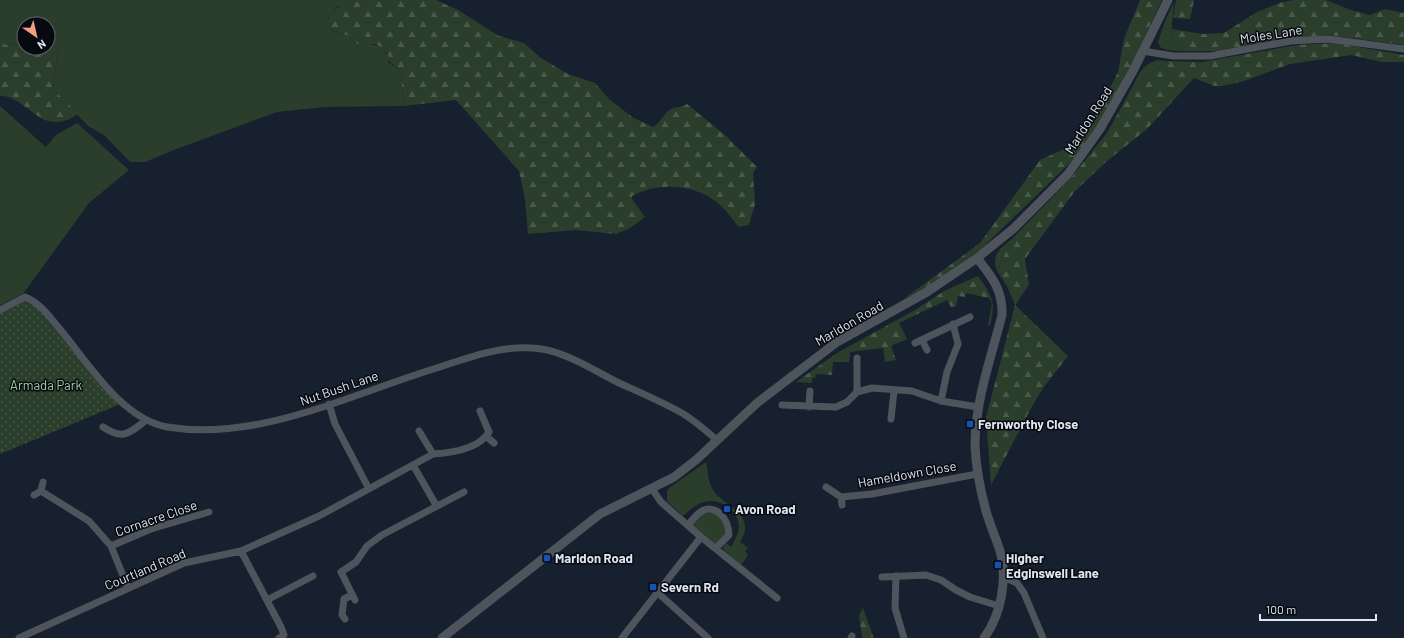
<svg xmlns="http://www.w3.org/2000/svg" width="1404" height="638" viewBox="0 0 1404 638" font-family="Barlow,sans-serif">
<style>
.green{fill:#2b3d2b}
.forest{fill:url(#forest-firs)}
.park{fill:url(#park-dots)}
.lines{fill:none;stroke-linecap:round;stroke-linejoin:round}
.minor{stroke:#4e545b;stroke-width:7}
.tertiary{stroke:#4e545b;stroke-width:9}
.transit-dot{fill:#1a4fb4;stroke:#060a10;stroke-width:1.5}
.labels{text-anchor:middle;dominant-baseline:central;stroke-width:3;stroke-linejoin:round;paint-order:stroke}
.street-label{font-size:13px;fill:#dee5ef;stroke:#060a10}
.park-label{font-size:13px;fill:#9fd09e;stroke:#060a10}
.poi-label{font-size:13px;font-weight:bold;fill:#dee5ef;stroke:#060a10;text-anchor:start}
</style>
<defs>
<pattern id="forest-firs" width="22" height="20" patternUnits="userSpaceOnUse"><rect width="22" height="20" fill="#2b3d2b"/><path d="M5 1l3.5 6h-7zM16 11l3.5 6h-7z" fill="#49594a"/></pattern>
<pattern id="park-dots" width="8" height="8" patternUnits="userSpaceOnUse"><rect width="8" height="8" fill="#2b3d2b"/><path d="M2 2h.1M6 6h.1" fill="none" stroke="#49594a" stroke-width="1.8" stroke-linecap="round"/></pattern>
</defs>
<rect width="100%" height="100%" fill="#17202f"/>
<path class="green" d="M0,0H366L336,7L328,18L330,30L349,36L357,44C373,43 383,44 390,60L388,62L399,70L401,75L404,106L324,107L277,112L179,148L145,162H130L105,136L88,126L52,88L59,47L48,46V24H24V45L0,44Z
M1174,2C1173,18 1168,37 1178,51L1166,50L1160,47L1158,42L1165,21Z
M1158,60L1168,61L1133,86C1139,73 1143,64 1158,60Z
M0,106L46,147L56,135L77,123L129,170L89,203L23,294L0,305Z
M1012,239L997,271C991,255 1000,248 1012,239Z
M706,462C708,470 708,482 713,490C721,504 759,515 740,542L748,548L745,551L748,555L741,565L725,551L723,548L726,543L731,547C734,541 739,533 739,526C738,510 719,497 704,502C696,504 690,510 683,516L667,501V492L669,488Z
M718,512L729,535L716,548L688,525L698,514Z"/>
<path class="forest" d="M366,0H436L458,10L499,36L524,43L541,58L568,74L595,83L609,99L632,117L653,127C661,123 663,113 671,109C676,107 682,107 687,104L726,136L757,167L753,173L755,204L749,225L739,227C733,221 728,212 721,206C699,184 659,181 632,196V199L645,217L630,228L616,234L575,230L528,234L525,198L519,171L456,100L404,106L401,75L399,70L390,62L387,53L376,44H357L349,36L328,29C326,25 327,23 328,20C332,3 352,3 366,0Z
M1140,0H1162L1131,66L1089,141L1069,164L981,249L923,291L905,298L980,243L1040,160L1079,142L1101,106L1118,72L1124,39Z
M1176,0H1194L1190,19L1173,18Z
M1294,0H1326L1351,10L1370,15L1385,9L1404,13V45L1329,35L1291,39L1225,51H1178L1173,44L1172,29L1203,34L1224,33L1257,12L1282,2Z
M1336,43L1404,55V62H1382L1351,55L1290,64L1244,81L1222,86H1214L1194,78L1147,129L1107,161L1075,191L1025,259L1029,285L1015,305L1068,356L1043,388L1030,410L991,485L986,418L1015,305L1007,286L997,271L1012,239L1070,179L1107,133L1133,86L1168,61L1202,62L1297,45Z
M0,44L24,45V48L59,46L52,88L78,114C40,140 28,95 0,96Z
M978,276C992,296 996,301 990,326L988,325L992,304L989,298L966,293L965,297L958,296L956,306L951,307L947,300L899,323L907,339L891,346L896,360L885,362L883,348L850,352L849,362H833L832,375L816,374L815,378H812V383L796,382L837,353L915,310L944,291Z
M863,608L873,636L874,638H862L859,615Z"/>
<path class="park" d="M25,297L34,301L123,403L0,454V310Z"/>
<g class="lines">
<path class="minor" d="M1143,51L1173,56H1210L1291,41L1328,39L1404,49
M0,310L25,297C40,303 49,316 59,328C87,361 121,419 167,427C260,442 353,393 440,367C470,357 501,346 532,348C562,349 593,370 619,383C639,392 660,401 680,412C693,419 705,430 717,440
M922,340L927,350
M915,343L970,317
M857,358V392
M941,401L947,372L958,344L953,324
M329,404L335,424L369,489
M782,405L836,407L847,402L857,392L872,388L912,391L941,401L978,407
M809,407L810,391
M891,419L894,391
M103,427C123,440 128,434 145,421
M419,431L433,454
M486,436L494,443
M413,465L436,505
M826,487L841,497
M652,489L661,502L701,537L777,598
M41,491L43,482
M34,495L41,491L89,521L111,546L128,588
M842,505L841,497L872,494L977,474
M688,525C691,522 694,517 699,513C715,501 729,519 729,535L716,548
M111,546L151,529L209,512
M241,551L281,627L284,635L279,638
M896,576L895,608L904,638
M882,577L926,575L941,580L956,590L970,597L999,606
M1003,577L1017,583L1024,593L1043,638
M658,593L708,638
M267,600L313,576
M355,600L341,572L356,562L367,546L382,535L464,492
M345,619L342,615L344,599L352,595
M19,638L184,563L241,551L319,516L433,454C450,453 479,449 489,432L480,411
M622,638L701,537
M851,638L852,636"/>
<path class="tertiary" d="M977,258C992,277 1003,290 1002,315C991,358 975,401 975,446C976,468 980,489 986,511C990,525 996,538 1000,551C1008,579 1001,615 984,638
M442,638L600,514L674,477L696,460L757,403L837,342L927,292L977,258L1013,229L1068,174L1100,129L1133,71L1168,0"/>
</g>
<g class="transit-dot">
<rect x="966" y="420" width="8" height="8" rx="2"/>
<rect x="723" y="505" width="8" height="8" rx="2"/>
<rect x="543" y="554" width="8" height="8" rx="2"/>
<rect x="994" y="561" width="8" height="8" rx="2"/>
<rect x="649" y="583" width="8" height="8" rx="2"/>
</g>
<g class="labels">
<g class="street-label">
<text transform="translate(1271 34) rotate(-9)">Moles Lane</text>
<text transform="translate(1088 120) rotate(-58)">Marldon Road</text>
<text transform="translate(849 323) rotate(-30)">Marldon Road</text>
<text transform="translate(339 388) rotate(-19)">Nut Bush Lane</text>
<text transform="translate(907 474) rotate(-10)">Hameldown Close</text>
<text transform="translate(156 518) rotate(-19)">Cornacre Close</text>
<text transform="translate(145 569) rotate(-23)">Courtland Road</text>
</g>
<g class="park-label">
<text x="46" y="385">Armada Park</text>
</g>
<g class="poi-label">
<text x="978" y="424">Fernworthy Close</text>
<text x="735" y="509">Avon Road</text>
<text x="555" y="558">Marldon Road</text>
<text x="1006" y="558">Higher<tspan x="1006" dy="15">Edginswell Lane</tspan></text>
<text x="661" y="587">Severn Rd</text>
</g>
</g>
<g transform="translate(36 36) rotate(146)"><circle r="19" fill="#060a10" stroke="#5c6269"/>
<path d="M0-3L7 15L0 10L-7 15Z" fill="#f39f86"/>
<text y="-6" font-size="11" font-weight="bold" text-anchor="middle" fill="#dee5ef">N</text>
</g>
<path d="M1260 614v6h116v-6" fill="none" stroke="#dee5ef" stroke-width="2"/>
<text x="1266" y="614" font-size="12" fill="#dee5ef" stroke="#060a10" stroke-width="3" paint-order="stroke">100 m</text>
</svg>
